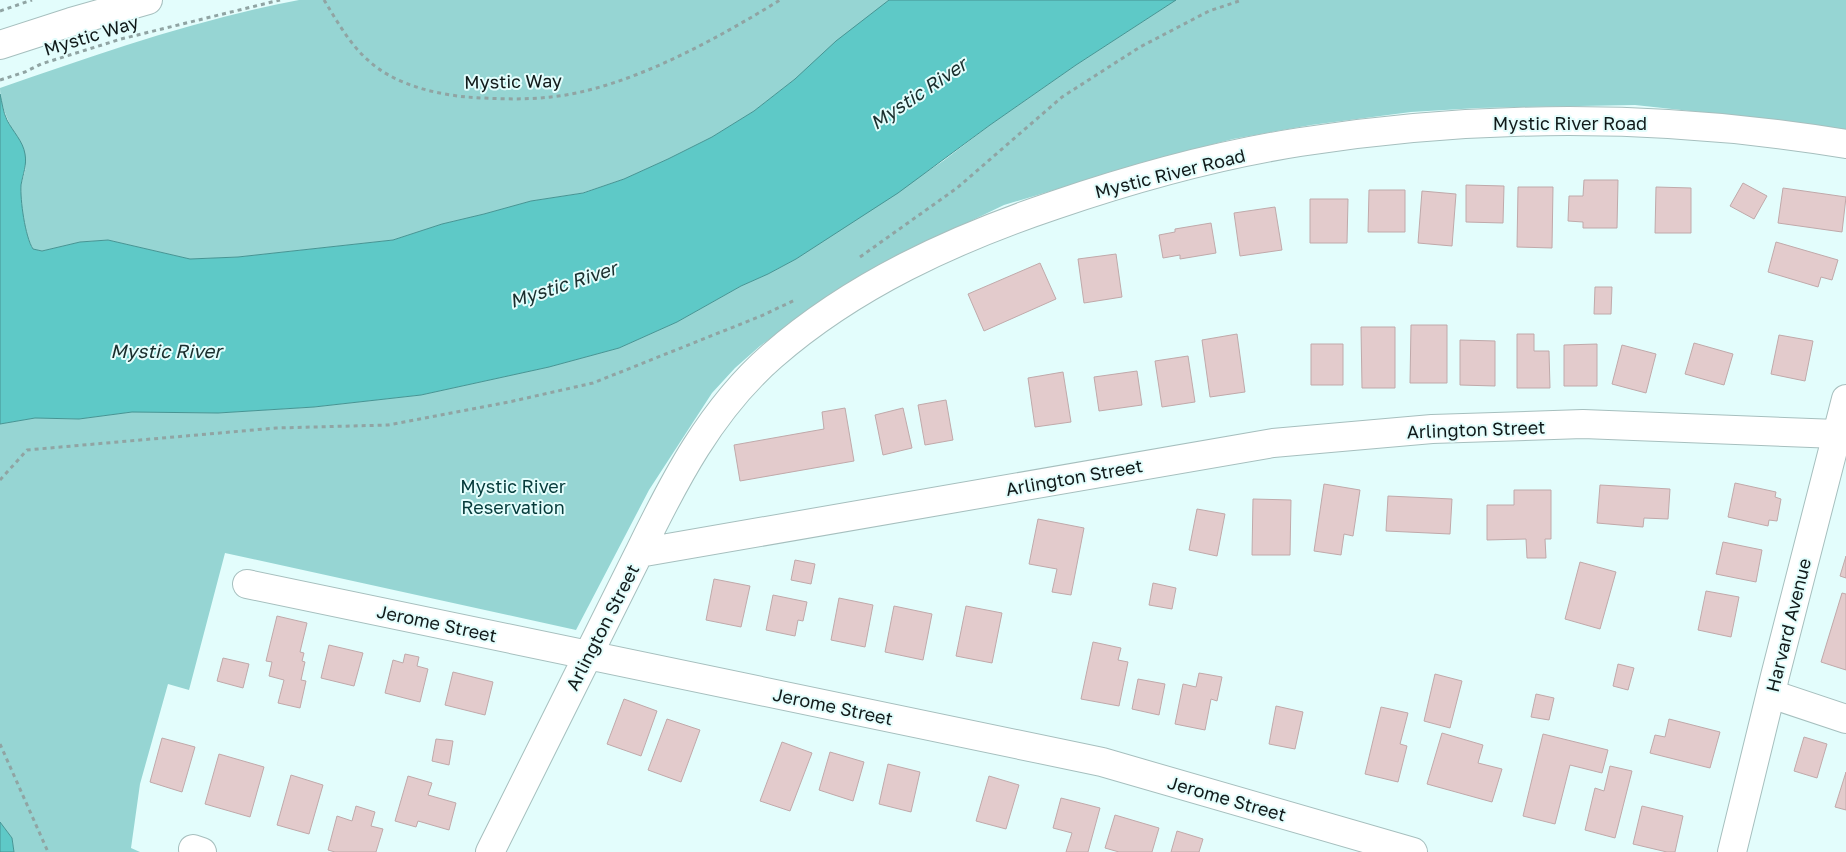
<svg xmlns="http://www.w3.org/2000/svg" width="1846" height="852" viewBox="0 0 1846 852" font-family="'Golos Text',sans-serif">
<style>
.green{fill:#96d5d3}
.water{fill:#5ec9c7;stroke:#479493}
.building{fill:#e3cbcc;stroke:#c0a9aa}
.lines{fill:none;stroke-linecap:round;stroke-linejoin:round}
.street-casing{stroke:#a6bfbe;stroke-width:30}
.secondary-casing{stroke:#a6bfbe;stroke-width:30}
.path{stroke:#90a4a3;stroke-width:3;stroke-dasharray:4 4;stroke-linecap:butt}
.street{stroke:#fff;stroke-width:28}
.secondary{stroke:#fff;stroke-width:28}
.labels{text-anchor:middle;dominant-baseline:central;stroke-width:4;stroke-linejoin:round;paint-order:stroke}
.street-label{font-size:18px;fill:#111a1a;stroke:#e3fdfc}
.park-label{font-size:18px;fill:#053a3a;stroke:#e3fdfc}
.water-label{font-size:19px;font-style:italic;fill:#1a2e2d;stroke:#e3fdfc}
</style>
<rect width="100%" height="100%" fill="#e3fdfc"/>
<path class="green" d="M299,0H889L795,79L754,111L712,137L668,159L624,179L582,193L531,201L484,214L442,224L393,240L238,257L190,259L108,240L80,242L42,251L33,249C25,236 20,201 21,186C22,179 27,170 25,163C20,137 0,115 0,88C98,54 197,19 299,0Z
M1176,0H1846V132L1709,113L1635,105L1478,108L1411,112L1311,125L1233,139L1164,157L1004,205L923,244L837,290L760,346L735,368L712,393L649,490L576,630L225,553L189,690L168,684L140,784L131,848L140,852H14L12,838L0,822V424L35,418L79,419L132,412L218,413L314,407L421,395L549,367L619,348L677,322L741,286L768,274L796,259L943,161L990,125L1076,65Z"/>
<path class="water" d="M889,0H1176L1076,65L990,125L898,193L796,259L768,274L741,286L677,322L619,348L549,367L421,395L314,407L218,413L132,412L79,419L35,418L0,424V94C2,102 3,112 7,120C13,132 23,141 25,154C27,165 23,174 21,185C20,199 25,237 33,249L42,251L80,242L108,240L190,259L238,257L393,240L442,224L484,214L531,201L583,193L624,179L668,159L712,137L754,111L795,79L836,41Z
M0,822L12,838L14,852H0Z"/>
<path class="building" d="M1584,180H1618L1617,228H1583V222L1568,221L1569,196H1583Z
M1743,183L1767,196L1754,219L1730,206Z
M1466,185L1504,186L1503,223L1466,222Z
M1518,187H1553L1552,248L1517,247Z
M1656,187L1691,188V233H1655Z
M1783,188L1846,197L1842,232L1778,223Z
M1369,190H1405V232H1368Z
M1422,191L1456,194L1452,246L1418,243Z
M1310,199H1348L1347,243H1310Z
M1275,207L1282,250L1240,256L1234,213Z
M1211,223L1216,253L1180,259V255L1163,258L1159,235L1175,232V229Z
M1776,242L1838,260L1832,280L1821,277L1818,287L1768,272Z
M1116,254L1122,297L1084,303L1078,259Z
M1040,263L1056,299L984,331L968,294Z
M1595,287H1612L1611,314H1594Z
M1411,325H1447V383H1410Z
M1361,327H1395V388H1362Z
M1237,334L1245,392L1210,397L1202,340Z
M1517,334H1534V351H1549L1550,388H1517Z
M1779,335L1813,341L1805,381L1771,374Z
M1460,340L1495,341V386L1460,385Z
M1694,343L1733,354L1724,385L1685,374Z
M1311,344H1343V385H1311Z
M1597,344V386H1564V345Z
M1622,345L1656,354L1646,393L1612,384Z
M1188,356L1195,402L1162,407L1155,361Z
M1137,371L1142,405L1099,411L1094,377Z
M1063,372L1071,422L1035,427L1028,378Z
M946,400L953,440L925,445L918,405Z
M845,408L854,461L740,481L734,445L824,429L822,412Z
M903,408L912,448L883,455L875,415Z
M1735,483L1776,492L1775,497L1781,499L1777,521L1769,520L1768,526L1728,517Z
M1324,484L1360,490L1353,536L1344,534L1341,555L1314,551Z
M1600,485L1670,489L1668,519L1644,518L1643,527L1597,523Z
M1514,490H1551V539H1545L1546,558H1527L1526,539L1487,540V505H1514Z
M1388,496L1452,499L1450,534L1386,531Z
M1253,499L1291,500L1290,555H1252Z
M1197,509L1225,514L1217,556L1189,550Z
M1038,519L1084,528L1071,595L1052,592L1057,569L1029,564Z
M1723,542L1762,550L1756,582L1716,574Z
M1846,556V578L1840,576Z
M795,560L815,564L811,584L791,580Z
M1580,562L1616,572L1600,629L1565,619Z
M714,579L750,586L741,627L706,620Z
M1153,583L1176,588L1172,609L1149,605Z
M1706,591L1739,597L1731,637L1698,630Z
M1842,593L1846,594V670L1821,662Z
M773,595L807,602L803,621L798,620L795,636L766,630Z
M839,598L873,605L865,647L831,640Z
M894,606L932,614L923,660L885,652Z
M966,606L1002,613L992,663L956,656Z
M277,616L307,623L300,652L304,653L302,661L305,662L301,680L306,681L300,708L278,703L284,680L269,676L272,662L266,661Z
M1093,642L1121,648L1118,660L1128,662L1119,706L1081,699Z
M329,645L363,653L354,686L321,678Z
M405,654L419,657L417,666L428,669L420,702L385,693L393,660L403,663Z
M223,658L249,664L243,688L217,681Z
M1618,664L1634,668L1628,690L1613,686Z
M453,672L493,682L485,715L445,705Z
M1199,673L1222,677L1217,701L1211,699L1205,730L1175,724L1183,684L1196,687Z
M1435,674L1462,681L1450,728L1424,721Z
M1138,679L1165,684L1159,715L1132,709Z
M1536,694L1554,698L1549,720L1531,717Z
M624,699L657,711L641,756L607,744Z
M1276,706L1303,712L1295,749L1269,744Z
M1381,707L1408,713L1400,744L1407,746L1398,782L1365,774Z
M667,719L700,730L681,782L648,770Z
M1669,719L1720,732L1710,768L1650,753L1655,735L1665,737Z
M1442,733L1483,745L1478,763L1502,769L1492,802L1427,784Z
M1543,734L1608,750L1602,773L1570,765L1555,824L1523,816Z
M1804,737L1827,744L1817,778L1794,771Z
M162,738L195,747L182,792L150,782Z
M436,739L453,741L449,765L432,761Z
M782,742L812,753L790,811L760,801Z
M830,752L864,762L853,801L819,790Z
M219,754L264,767L250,817L205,804Z
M888,764L920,772L911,812L879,804Z
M1610,766L1632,771L1615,838L1585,830L1595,788L1604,791Z
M1846,772V810L1835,807Z
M291,775L323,785L309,834L277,825Z
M408,776L432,783L428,795L456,803L449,830L418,821L416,827L395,821Z
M989,776L1019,785L1006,829L976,821Z
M1061,798L1100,808L1088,852H1066L1072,833L1053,828Z
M356,806L375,812L371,826L383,829L376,852H335L328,850L337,816L352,821Z
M1642,806L1683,816L1675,852H1667L1633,844Z
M1115,815L1159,828L1152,852H1119L1105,848Z
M1177,831L1203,839L1199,852H1171Z"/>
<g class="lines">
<g class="street-casing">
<path id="street" d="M639,553C674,481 711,409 772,356C853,285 954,239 1055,205C1134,178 1217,155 1300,142C1481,114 1666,114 1846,144
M247,584L1102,762L1413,852
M1771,694L1846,719
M193,849L202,852
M490,852L639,553L1273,443L1432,429L1583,424L1837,434L1846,437"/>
</g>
<g class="secondary-casing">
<path id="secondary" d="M0,45L71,22L148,0
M1732,852L1775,676L1846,399"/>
</g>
<path class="path" d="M324,0C337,21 350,45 369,61C394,84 434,94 467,97C494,99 524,100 551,97C627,89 715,40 780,0
M0,11L32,0
M0,80L25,72L41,64L121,39L280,0
M860,257L957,188L1062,97L1140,47L1209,11L1242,0
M0,480L27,450L276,428L388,425L509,402L593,383L761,316L795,300
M0,744L48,852"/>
<use href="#street" class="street"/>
<use href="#secondary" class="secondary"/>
</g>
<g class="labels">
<g class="street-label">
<text transform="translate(91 35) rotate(-17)">Mystic Way</text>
<text transform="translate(513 81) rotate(-1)">Mystic Way</text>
<text x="1570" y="123">Mystic River Road</text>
<text transform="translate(1170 173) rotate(-14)">Mystic River Road</text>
<text transform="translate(1476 429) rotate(-2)">Arlington Street</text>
<text transform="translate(1074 477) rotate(-10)">Arlington Street</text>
<text transform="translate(437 623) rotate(12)">Jerome Street</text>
<text transform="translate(1788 625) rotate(-76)">Harvard Avenue</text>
<text transform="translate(602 627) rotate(-63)">Arlington Street</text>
<text transform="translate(833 706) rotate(12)">Jerome Street</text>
<text transform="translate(1227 798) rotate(16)">Jerome Street</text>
</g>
<g class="park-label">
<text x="513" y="486">Mystic River<tspan x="513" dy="21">Reservation</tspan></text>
</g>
<g class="water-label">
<text transform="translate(918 93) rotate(-34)">Mystic River</text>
<text transform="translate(563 284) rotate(-18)">Mystic River</text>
<text x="166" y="350">Mystic River</text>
</g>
</g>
</svg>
